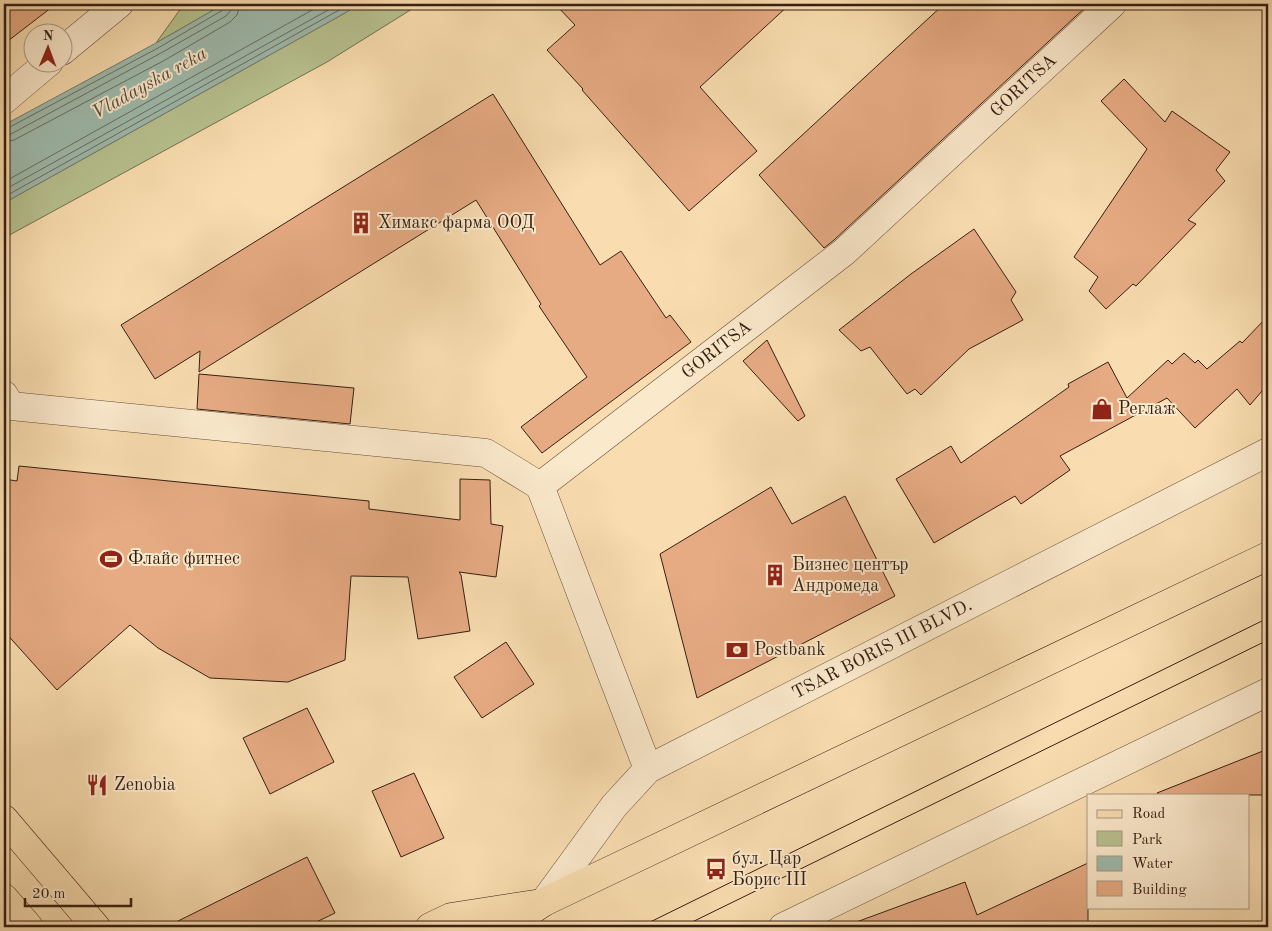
<svg xmlns="http://www.w3.org/2000/svg" width="1272" height="931" viewBox="0 0 1272 931" font-family="'Old Standard TT',serif">
<style>
.green{fill:#b7c290;stroke:#767051}
.water{fill:#9ebbae;stroke:#747d70}
.lines{fill:none;stroke-linecap:round;stroke-linejoin:round}
.shore{stroke:#6a6d60;stroke-width:1}
.building{fill:#e7ab84;stroke:#361f12}
.minor-casing{stroke:#674e3a;stroke-width:29}
.major-casing{stroke:#361f12;stroke-width:29}
.highway-casing{stroke:#361f12;stroke-width:29}
.minor{stroke:#fbe9cc;stroke-width:28}
.major{stroke:#f9ddb0;stroke-width:28}
.highway{stroke:#f9ddb0;stroke-width:28}
.tram{stroke:#361f12;stroke-width:1}
.labels{text-anchor:middle;dominant-baseline:central;stroke-width:4;stroke-linejoin:round;paint-order:stroke}
.street-label{font-size:18px;fill:#361f12;stroke:#fbe9cc}
.poi-label{font-size:18px;fill:#361f12;stroke:#fbe9cc;text-anchor:start}
.water-label{font-size:19px;font-style:italic;fill:#554e41;stroke:#fbe9cc}
</style>
<rect width="100%" height="100%" fill="#f9ddb0"/>
<filter id="stains"><feTurbulence type="fractalNoise" baseFrequency=".004" numOctaves="4"/><feColorMatrix values="0 0 0 0 .2 0 0 0 0 .09 0 0 0 0 .02 0 0 0 .5 -.17"/></filter>
<radialGradient id="worn" r=".72"><stop offset=".6" stop-color="#630" stop-opacity="0"/><stop offset="1" stop-color="#630" stop-opacity=".3"/></radialGradient>
<path class="green" d="M184,4H224L156,43Z
M359,4H420L327,62L4,238V203L345,13Z"/>
<path class="water" d="M224,4H359L345,13L4,203V125L156,43Z"/>
<g class="lines">
<path class="shore" d="M4,129L8,128L158,48L223,10L225,8L226,4
M4,135L11,134L161,53L226,16L231,10L232,4
M4,142L14,140L165,60L230,22L237,15L240,4
M4,182L323,4
M4,190L339,4
M4,197L350,4"/>
</g>
<path class="building" d="M4,4H56L4,44Z
M555,4H790L700,87L757,151L689,211L582,90L583,89L547,50L575,25Z
M944,4H1089L834,240L824,248L759,175Z
M1124,79L1165,122L1172,111L1230,152L1216,170L1225,181L1188,220L1196,224L1136,286L1133,284L1106,309L1089,291L1098,277L1074,257L1147,149L1101,101Z
M493,94L600,265L621,251L666,318L670,315L691,342L542,453L521,427L587,377L539,306L541,304L476,200L199,372L200,351L155,379L121,325Z
M974,229L1016,292L1011,300L1023,320L969,349L921,395L915,389L907,394L870,347L861,351L839,330L911,274Z
M1268,316V384L1250,405L1237,389L1195,428L1167,398L1060,456L1070,470L1021,504L1015,496L934,543L896,479L951,446L961,463L1069,387L1068,384L1108,362L1127,398L1168,360L1172,364L1184,353L1195,363L1198,360L1207,369L1240,341L1242,343Z
M767,340L805,416L798,421L743,361Z
M199,374L354,388L350,424L197,409Z
M19,466L369,501V509L460,520V479L490,480L491,524L503,526L496,577L459,572L461,575L470,631L418,639L408,577L351,576L345,660L288,682L210,678L158,648L130,625L57,690L4,631V479L17,481Z
M771,487L792,524L845,496L895,596L697,698L660,554Z
M506,642L534,684L482,718L454,677Z
M307,708L334,762L270,794L243,738Z
M1268,749V795H1158L1157,793Z
M414,773L444,838L401,857L372,791Z
M307,857L335,913L306,927H166Z
M1088,863V927H852L851,924L965,882L977,915Z"/>
<g class="lines">
<g class="minor-casing">
<g id="minor">
<path d="M62,51L119,4"/>
<path d="M4,100L49,62"/>
<path d="M4,395L11,406L486,453L540,486"/>
<path id="s1" d="M648,769L540,486L844,252L1112,4"/>
<path id="s2" d="M544,902L614,806L648,769L1268,452"/>
<path d="M783,927L1268,692"/>
</g>
</g>
<g class="major-casing">
<path id="major" d="M430,927L451,917L535,904
M507,927L544,902L1268,556"/>
</g>
<g class="highway-casing">
<path id="highway" d="M4,819L96,927
M4,898L29,927"/>
</g>
<use href="#minor" class="minor"/>
<use href="#major" class="major"/>
<use href="#highway" class="highway"/>
<path class="tram" d="M640,927L1268,618
M682,927L1268,640"/>
</g>
<defs>
<g id="building-bare" transform="scale(1.725)"><path d="M-4-6H4V6H1V3H-1V6H-4ZM-2.5-4.3h1.7v1.8h-1.7ZM.8-4.3h1.7v1.8H.8ZM-2.5-1h1.7V.8h-1.7ZM.8-1h1.7V.8H.8Z" fill="#8f2418" stroke="#fbe9cc" stroke-width="2.5" paint-order="stroke"/></g>
<g id="shop-bare" transform="scale(1.725)"><path d="M-5-2.5h2.3a2.7 3.5 0 0 1 5.4 0H5L5.5 6h-11ZM-1.5-2.5h3a1.5 2.3 0 0 0-3 0Z" fill="#8f2418" stroke="#fbe9cc" stroke-width="2.5" paint-order="stroke"/></g>
<g id="stadium-bare" transform="scale(1.725)"><path d="M0-5a6.5 5 0 1 0 0 10a6.5 5 0 1 0 0-10ZM-3.5-1.8h7v3.6h-7Z" fill="#8f2418" stroke="#fbe9cc" stroke-width="2.5" paint-order="stroke"/></g>
<g id="bank-bare" transform="scale(1.725)"><path d="M-6-4H6V4H-6ZM0-2.3a2.3 2.3 0 1 0 0 4.6a2.3 2.3 0 1 0 0-4.6Z" fill="#8f2418" stroke="#fbe9cc" stroke-width="2.5" paint-order="stroke"/></g>
<g id="restaurant-bare" transform="scale(1.725)"><path d="M-5-6h1v4h1v-4h1v4h1v-4h1v5L-1.5 .5V6h-2V.5L-5-1ZM5-6V6H3V1.5H1.5Q1.5-4 5-6Z" fill="#8f2418" stroke="#fbe9cc" stroke-width="2.5" paint-order="stroke"/></g>
<g id="bus-bare" transform="scale(1.725)"><path d="M-5-6H5V4H4V6H2V4H-2V6H-4V4H-5ZM-3.5-4V0h7V-4ZM-3.5 1.2v1.5H-2V1.2ZM2 1.2v1.5H3.5V1.2Z" fill="#8f2418" stroke="#fbe9cc" stroke-width="2.5" paint-order="stroke"/></g>
</defs>
<g fill-rule="evenodd">
<use href="#building-bare" x="361" y="223"/>
<use href="#shop-bare" x="1102" y="409"/>
<use href="#stadium-bare" x="111" y="559"/>
<use href="#building-bare" x="775" y="575"/>
<use href="#bank-bare" x="737" y="650"/>
<use href="#restaurant-bare" x="97" y="785"/>
<use href="#bus-bare" x="716" y="869"/>
</g>
<g class="labels">
<g class="street-label">
<text stroke="none"><textPath href="#s1" startOffset="931">GORITSA</textPath></text>
<text stroke="none"><textPath href="#s1" startOffset="526">GORITSA</textPath></text>
<text stroke="none"><textPath href="#s2" startOffset="432">TSAR BORIS III BLVD.</textPath></text>
</g>
<g class="poi-label">
<text x="378" y="223">Химакс фарма ООД</text>
<text x="1118" y="409">Реглаж</text>
<text x="128" y="559">Флайс фитнес</text>
<text x="792" y="565">Бизнес център<tspan x="792" dy="21">Андромеда</tspan></text>
<text x="754" y="650">Postbank</text>
<text x="114" y="785">Zenobia</text>
<text x="732" y="859">бул. Цар<tspan x="732" dy="21">Борис ІІІ</tspan></text>
</g>
<g class="water-label">
<text transform="translate(150 84) rotate(-29)">Vladayska reka</text>
</g>
</g>
<rect width="1272" height="931" fill="none" stroke="#f9ddb0" stroke-width="20"/>
<rect x="5" y="5" width="1262" height="921" fill="none" stroke="#361f12" stroke-width="2.5"/>
<rect x="10" y="10" width="1252" height="911" fill="none" stroke="#361f12"/>
<rect x="1087" y="794" width="162" height="115" fill="#fbe9cc" stroke="#ac9882"/>
<rect x="1097" y="810" width="25" height="8" fill="#f9ddb0" stroke="#ac9882"/>
<text x="1132" y="818" font-size="15" fill="#361f12">Road</text>
<rect x="1097" y="831" width="25" height="15" fill="#b7c290" stroke="#ac9882"/>
<text x="1132" y="844" font-size="15" fill="#361f12">Park</text>
<rect x="1097" y="856" width="25" height="15" fill="#9ebbae" stroke="#ac9882"/>
<text x="1132" y="868" font-size="15" fill="#361f12">Water</text>
<rect x="1097" y="881" width="25" height="15" fill="#e7ab84" stroke="#ac9882"/>
<text x="1132" y="894" font-size="15" fill="#361f12">Building</text>
<g transform="translate(48 48) rotate(1)"><circle r="24" fill="#fbe9cc" stroke="#ac9882"/>
<path d="M0-4L9 19L0 12L-9 19Z" fill="#8f2418"/>
<text y="-8" font-size="14" font-weight="bold" text-anchor="middle" fill="#361f12">N</text>
</g>
<path d="M25 898v8h106v-8" fill="none" stroke="#361f12" stroke-width="2.5"/>
<text x="32" y="898" font-size="15" fill="#361f12" stroke="#fbe9cc" stroke-width="4" paint-order="stroke">20 m</text>
<rect width="100%" height="100%" filter="url(#stains)"/>
<rect width="100%" height="100%" fill="url(#worn)"/>
</svg>
